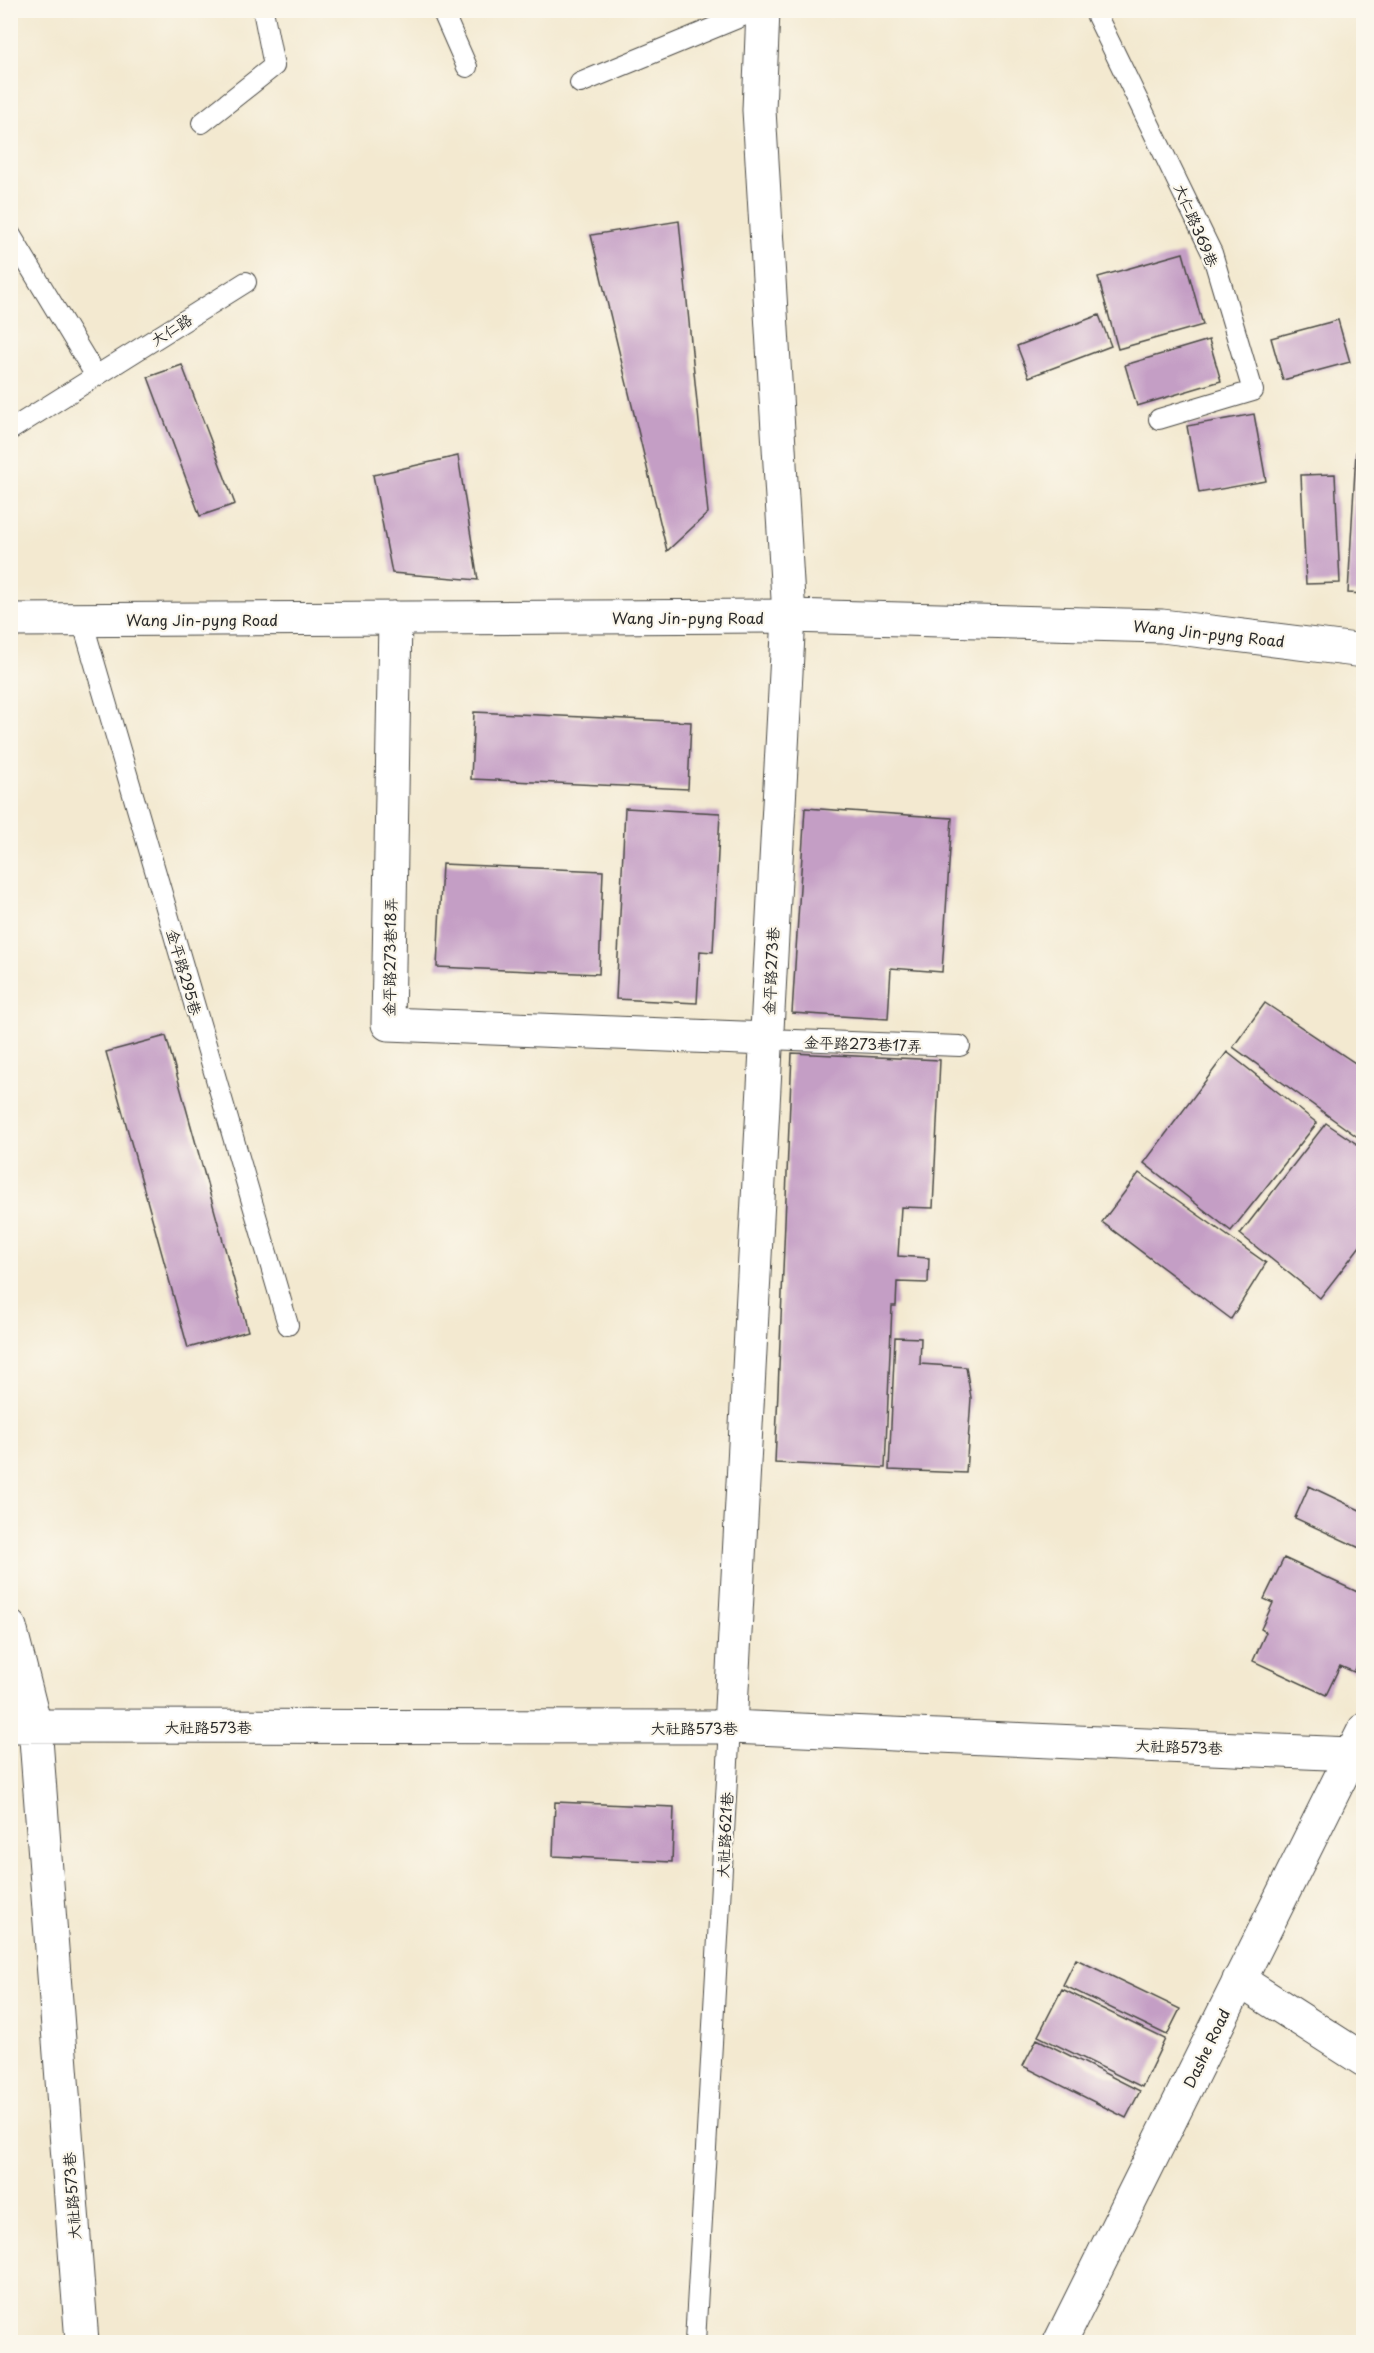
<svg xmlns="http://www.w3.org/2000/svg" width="1374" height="2353" viewBox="0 0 1374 2353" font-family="'Playpen Sans','LXGW WenKai TC',sans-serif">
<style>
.building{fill:#c49ec5}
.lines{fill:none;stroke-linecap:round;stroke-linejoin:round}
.service-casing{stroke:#494844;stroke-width:22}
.minor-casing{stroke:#494844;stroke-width:35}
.tertiary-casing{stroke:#494844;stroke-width:35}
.service{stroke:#fff;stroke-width:20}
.minor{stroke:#fff;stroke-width:33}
.tertiary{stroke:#fff;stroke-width:33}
.labels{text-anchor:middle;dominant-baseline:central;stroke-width:4.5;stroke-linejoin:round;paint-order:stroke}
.street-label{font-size:15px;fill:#2b2b2b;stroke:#fbf7ec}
</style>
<rect width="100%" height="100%" fill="#fbf7ec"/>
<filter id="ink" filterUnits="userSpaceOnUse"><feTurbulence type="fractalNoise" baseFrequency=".0167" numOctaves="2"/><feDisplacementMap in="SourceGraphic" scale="12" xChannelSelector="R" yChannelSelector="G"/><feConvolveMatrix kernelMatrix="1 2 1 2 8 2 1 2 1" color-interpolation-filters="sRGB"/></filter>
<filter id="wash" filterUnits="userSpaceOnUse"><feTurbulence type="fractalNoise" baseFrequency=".008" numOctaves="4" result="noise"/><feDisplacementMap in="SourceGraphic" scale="24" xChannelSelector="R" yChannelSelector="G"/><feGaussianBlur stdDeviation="1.35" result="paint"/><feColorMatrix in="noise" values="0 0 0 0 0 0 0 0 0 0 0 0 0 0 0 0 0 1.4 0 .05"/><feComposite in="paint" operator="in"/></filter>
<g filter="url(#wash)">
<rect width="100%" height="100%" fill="#f3e9d0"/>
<g id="blocks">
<path class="building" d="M679,221L708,513L667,551L591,235Z
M1183,253L1203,325L1118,349L1098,277Z
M1099,315L1111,346L1029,377L1017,346Z
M1338,320L1350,362L1283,380L1271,338Z
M1209,340L1221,381L1137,406L1125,365Z
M182,365L235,504L200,516L148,377Z
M1254,414L1266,481L1199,493L1187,426Z
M1356,452H1364V594L1348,593Z
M458,456L478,580L392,573L373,475Z
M1335,474L1340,583L1306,584L1301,475Z
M474,712L691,722L688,789L471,779Z
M625,808L720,813L713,952L700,951L697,1003L616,999Z
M805,808L952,818L942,972L891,968L888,1019L792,1013Z
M442,864L603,871L599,974L437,967Z
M1265,1003L1364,1069V1131L1359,1138L1233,1047Z
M166,1036L248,1331L188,1348L106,1052Z
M1227,1052L1317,1123L1231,1231L1144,1163Z
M792,1053L940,1060L933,1208L901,1207L898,1256L929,1258L928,1283L897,1282L896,1306H892L885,1468L775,1463Z
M1326,1123L1364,1149V1241L1320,1298L1240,1234Z
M1139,1173L1266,1263L1231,1319L1102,1222Z
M895,1337L921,1338L920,1364L966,1367L971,1398L966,1473L889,1470Z
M1309,1486L1364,1512V1550L1295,1518Z
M1284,1558L1364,1595V1652L1354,1672L1340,1666L1326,1695L1253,1661L1266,1632L1261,1629L1273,1603L1264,1599Z
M555,1802L674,1807L672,1862L553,1856Z
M1076,1959L1180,2009L1167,2035L1063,1985Z
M1062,1989L1165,2039L1142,2087L1038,2036Z
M1037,2039L1140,2091L1126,2118L1023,2066Z"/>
</g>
</g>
<g filter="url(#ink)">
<use href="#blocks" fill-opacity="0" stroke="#494844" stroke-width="1.5"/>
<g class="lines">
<g class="service-casing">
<path id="service" d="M442,10L467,67
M1094,10L1212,253L1253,391L1159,419
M580,83L757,10
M202,123L274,66L263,10
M10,234L96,376
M10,430L246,282
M82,620L288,1325
M767,1039L960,1046
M695,2342L730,1727"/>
</g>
<g class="minor-casing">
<path id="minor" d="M395,618L388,1024L767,1039
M10,1627L35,1726L82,2342
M10,1726L730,1727L1351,1754
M730,1727L789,616L759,110L763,10
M1239,1980L1364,2060"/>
</g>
<g class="tertiary-casing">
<path id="tertiary" d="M10,620L789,616L1162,626L1364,651
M1060,2342L1364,1730"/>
</g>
<use href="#service" class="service"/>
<use href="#minor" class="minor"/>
<use href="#tertiary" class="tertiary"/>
</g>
</g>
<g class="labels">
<g class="street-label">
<text transform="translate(1197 225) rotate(67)">大仁路369巷</text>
<text transform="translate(171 329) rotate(-32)">大仁路</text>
<text x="688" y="617">Wang Jin-pyng Road</text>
<text x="202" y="619">Wang Jin-pyng Road</text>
<text transform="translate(1209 633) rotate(6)">Wang Jin-pyng Road</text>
<text transform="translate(389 957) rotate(-89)">金平路273巷18弄</text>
<text transform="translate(770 971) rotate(-87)">金平路273巷</text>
<text transform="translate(185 972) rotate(74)">金平路295巷</text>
<text transform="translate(863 1043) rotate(2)">金平路273巷17弄</text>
<text x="208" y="1726">大社路573巷</text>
<text x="694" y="1727">大社路573巷</text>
<text transform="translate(1179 1746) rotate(2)">大社路573巷</text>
<text transform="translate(724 1835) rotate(-87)">大社路621巷</text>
<text transform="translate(1206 2048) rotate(-64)">Dashe Road</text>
<text transform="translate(71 2196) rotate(-94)">大社路573巷</text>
</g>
</g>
<rect width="1374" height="2353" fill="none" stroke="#fbf7ec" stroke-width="36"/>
</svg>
